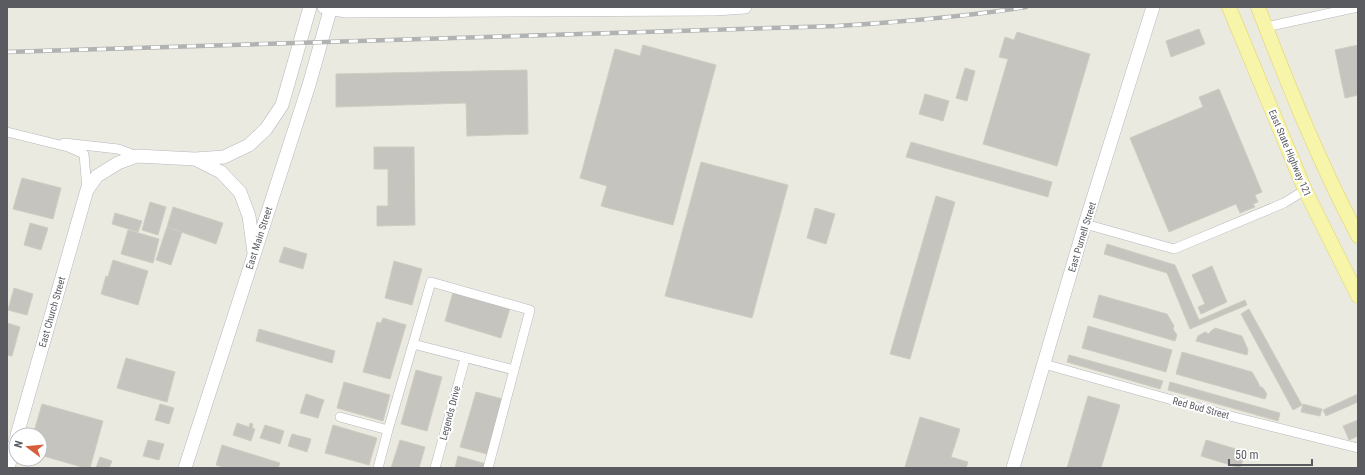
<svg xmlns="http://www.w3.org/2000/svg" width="1365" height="475" viewBox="0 0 1365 475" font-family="'Roboto Condensed',sans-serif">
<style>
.building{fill:#c6c4be;stroke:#cfccc0}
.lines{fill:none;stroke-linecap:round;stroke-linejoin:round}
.street-casing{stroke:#b6b7bc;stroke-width:10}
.secondary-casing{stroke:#b6b8be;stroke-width:14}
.primary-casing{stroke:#e2d262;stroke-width:15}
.street{stroke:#fff;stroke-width:9}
.secondary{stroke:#fff;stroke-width:13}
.primary{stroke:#f6f5aa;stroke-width:14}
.rail-casing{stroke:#b1b2b2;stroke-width:4.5}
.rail{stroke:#fff;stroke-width:3;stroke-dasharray:9;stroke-linecap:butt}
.labels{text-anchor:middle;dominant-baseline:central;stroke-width:4;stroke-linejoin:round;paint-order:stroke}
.street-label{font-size:10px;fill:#595b60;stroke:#fff}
</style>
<rect width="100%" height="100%" fill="#ebeae1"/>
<path class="building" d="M1199,29L1205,44L1171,57L1166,41Z
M1017,32L1090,54L1057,166L983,144L1008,59L999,57L1005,37L1014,40Z
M643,45L716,65L673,225L601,206L607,186L580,178L615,49L640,56Z
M1358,45V95L1345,98L1335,50Z
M965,68L975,71L967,101L956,98Z
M527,70L528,134L467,136L466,103L336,107V74Z
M1219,89L1262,192L1255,195L1258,202L1253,204L1255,207L1240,213L1236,204L1169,232L1130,138L1203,107L1199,97Z
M925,94L949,101L943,121L919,114Z
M911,142L1052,182L1048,197L906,157Z
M374,147H414L415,225L377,226V206H388V169H374Z
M701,162L788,185L752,318L665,296Z
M22,178L61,188L53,219L13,209Z
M936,196L955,202L910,359L890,354Z
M150,202L166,207L158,235L142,230Z
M173,207L223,223L216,244L167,227Z
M815,208L835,214L826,244L807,238Z
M115,213L142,221L138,232L112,224Z
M30,223L48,228L41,250L24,245Z
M167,227L182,232L171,265L156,260Z
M128,230L159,239L153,263L121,254Z
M1107,244L1175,265L1199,320L1245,300L1247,305L1190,329L1167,273L1104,254Z
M284,247L307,254L303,269L279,262Z
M113,260L148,271L138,305L101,294L106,276L108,277Z
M394,261L422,269L412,305L385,298Z
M1212,266L1227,302L1201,314L1198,307L1205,304L1192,275Z
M14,288L33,294L27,315L8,310Z
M453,292L510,308L501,338L445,321Z
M1099,295L1167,314L1174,326L1173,329L1177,335L1175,341L1093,317Z
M1249,309L1302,405L1293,410L1241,314Z
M383,318L406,325L390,379L363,372L377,322L381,323Z
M7,323L20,327L12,356L7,355Z
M1088,326L1172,350L1166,372L1082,348Z
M1215,328L1242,336L1248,350L1247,355L1196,341L1198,336L1205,332L1209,334L1210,332Z
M259,329L335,351L332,363L256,341Z
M1182,352L1252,372L1259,384V386L1263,388L1267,394L1265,399L1176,374Z
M1069,355L1163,381L1160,389L1067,362Z
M126,358L175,372L167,402L117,388Z
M416,370L442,377L427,431L401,424Z
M344,382L390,395L383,421L337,408Z
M1170,382L1280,413L1278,421L1168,390Z
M476,392L503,399L487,454L460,447Z
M306,394L324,400L318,418L300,413Z
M1358,394V402L1326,416L1323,410Z
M1088,396L1120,405L1101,468H1067Z
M42,404L103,421L90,468H85L40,455V435H33Z
M160,404L174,408L169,424L155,420Z
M1303,404L1322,409L1320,416L1301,412Z
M920,417L960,429L951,457L968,462L966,468H910L905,467Z
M1358,420V436L1349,440L1343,426Z
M237,423L249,427L250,423L253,424L252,428L255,429L251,441L233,435Z
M265,425L284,431L280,444L260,438Z
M333,425L377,438L369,465L325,453Z
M292,434L311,439L307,452L288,446Z
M148,440L164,444L159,460L143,456Z
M400,440L425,447L419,468H391Z
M1206,440L1246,452L1240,468L1201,456Z
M222,445L280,463L278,468H226L216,465Z
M458,456L486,464L485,468H455Z
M100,457L112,461L109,468H96Z"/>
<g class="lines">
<g class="street-casing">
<path id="street" d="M1266,27L1358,7
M7,132L68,147L84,154L87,190
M64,143L118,149L137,156
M1085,224L1174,249L1284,203L1305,190
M413,344L514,370
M1044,364L1222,414L1358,448
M340,417L388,430L378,468
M388,430L431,282L530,310L488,468
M435,468L465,359"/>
</g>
<g class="secondary-casing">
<path id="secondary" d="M324,7L346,11L715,9L745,7
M195,159L224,157L249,145L266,129L282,105L310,7
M17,435L87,190L97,176L118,163L137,156L195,159L221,172L240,192L249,216L254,253
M8,468L16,439
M185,468L309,85L331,7
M1013,468L1085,224L1153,7"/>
</g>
<g class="primary-casing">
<path id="primary" d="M1229,7L1305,190L1358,296
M1258,7C1288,85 1319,162 1358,236"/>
</g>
<use href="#street" class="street"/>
<use href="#secondary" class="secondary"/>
<use href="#primary" class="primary"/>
<g class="rail-casing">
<path id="rail" d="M7,52L837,26C900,22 963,17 1026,7"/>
</g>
<use href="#rail" class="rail"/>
</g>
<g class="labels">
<g class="street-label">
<text transform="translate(1290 153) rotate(67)">East State Highway 121</text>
<text transform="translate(1082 237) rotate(-73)">East Purnell Street</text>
<text transform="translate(259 238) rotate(-72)">East Main Street</text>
<text transform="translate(52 312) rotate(-74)">East Church Street</text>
<text transform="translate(1201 408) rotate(15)">Red Bud Street</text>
<text transform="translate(450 413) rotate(-75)">Legends Drive</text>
</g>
</g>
<rect width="1365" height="475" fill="none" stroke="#595b60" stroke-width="16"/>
<g transform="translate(28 447) rotate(286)"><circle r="19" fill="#ffffff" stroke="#bdbdbf"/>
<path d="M0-3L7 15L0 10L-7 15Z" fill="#d75e3b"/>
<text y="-6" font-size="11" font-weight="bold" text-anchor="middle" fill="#595b60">N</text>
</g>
<path d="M1229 459v6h83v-6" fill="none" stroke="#595b60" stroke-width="2"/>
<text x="1235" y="459" font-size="12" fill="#595b60" stroke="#ffffff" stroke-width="3" paint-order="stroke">50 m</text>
</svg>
